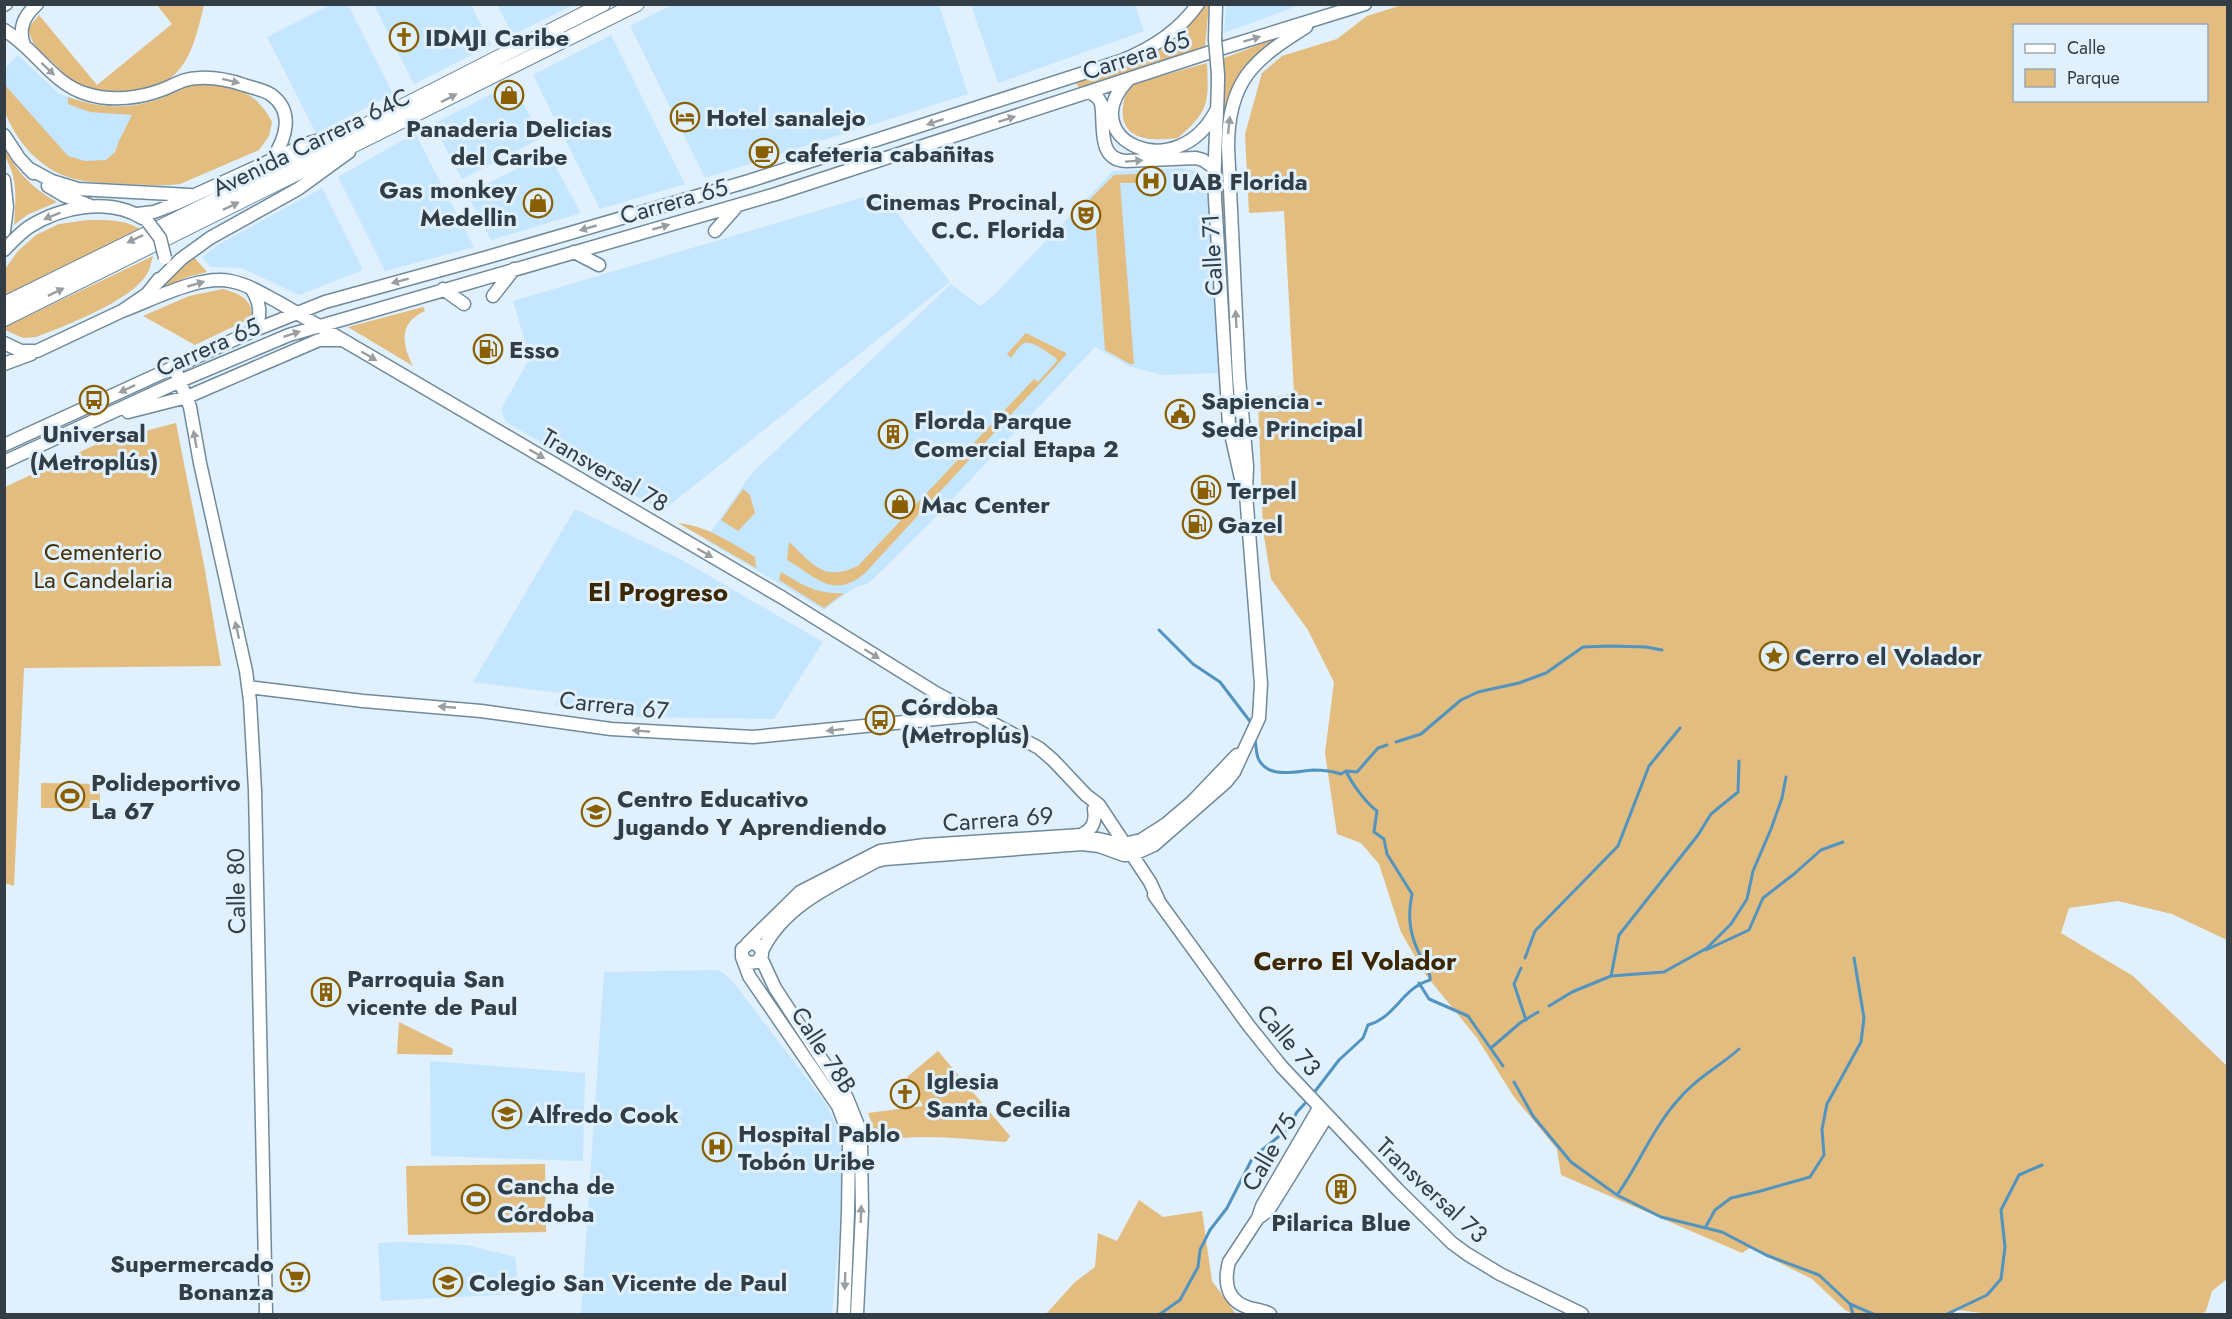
<svg xmlns="http://www.w3.org/2000/svg" width="2232" height="1319" viewBox="0 0 2232 1319" font-family="Jost,sans-serif">
<style>
.built{fill:#c4e6fe}
.green{fill:#e3bc7f;fill-rule:evenodd}
.lines{fill:none;stroke-linecap:round;stroke-linejoin:round}
.stream{stroke:#5194bf;stroke-width:3}
.secondary-casing{stroke:#708a9b;stroke-width:15}
.primary-casing{stroke:#708a9b;stroke-width:16}
.secondary{stroke:#fff;stroke-width:12}
.primary{stroke:#fff;stroke-width:14}
.secondary-bridge-casing{stroke:#708a9b;stroke-width:15;stroke-linecap:butt}
.secondary-bridge{stroke:#fff;stroke-width:12}
.oneway{fill:#989ea2}
.labels{text-anchor:middle;dominant-baseline:central;stroke-width:6;stroke-linejoin:round;paint-order:stroke}
.poi-label{font-size:24px;font-weight:bold;fill:#323d45;stroke:#e0f0fc;text-anchor:start}
.street-label{font-size:24px;fill:#323d45;stroke:#e0f0fc}
.park-label{font-size:24px;fill:#452f09;stroke:#e0f0fc}
.neighbourhood-label{font-size:26px;font-weight:bold;fill:#3c2701;stroke:#e0f0fc}
</style>
<rect width="100%" height="100%" fill="#e0f0fc"/>
<path class="built" d="M332,4L348,5L393,94L316,133L267,37Z
M374,5H471L491,45L414,84Z
M497,5H573L513,35Z
M672,5H939L968,94L705,178L630,26Z
M971,5H1135L1144,31L998,83Z
M1226,5V4L1300,5L1224,33Z
M611,35L685,184L600,209L533,75Z
M18,55L58,93L90,105L122,106L147,104L173,95L197,81L233,87L255,98L266,111L272,122L269,136L259,150L180,184L166,186L90,182L71,178L51,170L30,153L18,137L5,110V68Z
M513,83L541,138L462,179L433,124Z
M415,133L474,247L385,271L338,177Z
M548,153L581,213L491,240L467,194Z
M1182,168L1195,171L1208,180L1218,373L1162,375L1129,366L1095,347L927,526L869,583L854,588L824,610L705,540L752,473L951,284L980,306L994,295L1113,171Z
M322,188L363,270L299,295L242,268L210,267L202,257L221,243Z
M881,192L950,282L662,511L506,422L501,409L530,358L513,301Z
M575,509L680,559L823,642L774,719L627,717L555,705L560,693L473,682Z
M717,970L725,974L733,982L827,1105L838,1129L842,1154L840,1224L832,1314H581L604,972Z
M430,1061L585,1073L583,1161L431,1156Z
M403,1242L467,1245L515,1257L517,1271L516,1294L381,1301L378,1243Z
M285,1262H306V1292H285Z"/>
<path class="green" d="M1405,4L2227,5V940L2172,914L2118,901L2069,908L2061,933L2133,976L2227,1066V1279L2212,1291L2206,1311L2202,1314H1990L1957,1310L1953,1314H1853L1845,1310L1812,1279L1750,1248L1742,1253L1561,1175L1557,1149L1514,1097L1477,1038L1425,974L1401,932L1379,864L1361,843L1337,834L1325,753L1334,682L1308,630L1271,579L1263,530L1258,401L1294,393L1284,211L1249,213L1245,134L1262,73L1282,56L1337,39L1367,16ZM2014,26H2206V100H2014Z
M157,5H204C198,29 192,63 169,79C144,96 101,95 75,82C66,77 58,67 50,60C39,50 29,42 29,27L39,15L97,85L172,24Z
M1205,5H1209L1205,46L1079,89L1076,82C1133,62 1167,56 1205,5Z
M1274,39L1275,42L1234,88L1230,270H1224L1218,161L1224,103V58Z
M1207,63C1209,103 1209,111 1178,138C1154,141 1119,142 1123,107C1124,96 1127,90 1136,83Z
M197,81C232,87 254,88 272,122L269,136L259,150L180,184C162,186 144,185 125,184C107,183 88,183 71,178C40,169 16,141 5,112C3,104 5,93 4,84L68,156L85,161L106,160L115,152L119,141L132,115L90,112L68,104V97C118,115 153,106 197,81Z
M4,148C17,172 33,189 57,202L27,215L14,225C15,209 17,192 13,176C11,166 4,158 4,148Z
M1137,174L1138,183H1120L1134,364H1130L1105,350L1094,204L1090,199L1114,175Z
M88,220C108,220 126,219 143,231L5,299V269L18,251L36,235L59,224Z
M153,256C151,262 150,269 147,274C131,301 65,326 36,337L23,338L5,330V327Z
M193,256L207,272L187,277L161,289Z
M223,289C237,293 251,298 252,314L249,319L195,345L143,316L189,296Z
M423,307L425,311C398,323 402,344 413,366L348,327Z
M1026,333L1066,353V355L865,573C833,601 814,575 787,560L789,542C814,565 823,582 858,566L1034,379L1038,382L1057,361L1056,358C1049,354 1034,341 1025,343C1020,344 1014,354 1011,358L1007,354Z
M176,423L205,570L221,666L24,668L14,886L5,883V487L99,443Z
M743,489L750,495L755,513L738,531L721,520Z
M678,523C707,526 730,542 755,557L756,568Z
M781,572C802,585 818,595 844,593L824,608L779,580Z
M41,783L100,784V808H41Z
M399,1022L453,1049L452,1055L397,1054Z
M938,1051L1010,1136L1006,1142C963,1139 920,1133 878,1141L868,1113L923,1106L907,1077Z
M545,1164L546,1232L408,1235L406,1166Z
M1139,1200L1163,1217L1202,1211L1212,1281L1236,1314H1046L1075,1282L1095,1267L1098,1233L1117,1241Z"/>
<g class="lines">
<path class="stream" d="M1159,630L1193,664L1220,682L1252,724
M1255,739C1256,745 1256,752 1258,758C1268,780 1296,771 1313,770C1323,770 1332,771 1341,774L1346,771C1352,784 1366,803 1377,811L1374,832L1384,839L1387,854L1412,894C1407,918 1410,937 1422,959C1425,967 1431,971 1430,980C1402,988 1395,1018 1368,1025L1363,1038L1339,1060L1313,1094
M1396,742L1421,734L1461,700L1478,692L1519,683L1546,673L1583,647L1610,646L1646,647L1662,650
M1346,771L1357,772L1378,748L1387,745
M1706,950L1749,930L1763,898L1794,874L1821,850L1843,842
M1525,958L1535,931L1618,846L1649,766L1680,728
M1521,968L1514,984L1526,1020
M1611,976L1619,935L1698,835L1711,814L1738,792L1739,761
M1419,983L1429,999L1468,1016L1503,1066
M1549,1006L1572,992L1611,976L1664,972L1707,948L1731,924L1747,899L1753,871L1771,829L1782,798L1786,777
M1491,1048L1520,1023L1538,1012
M1514,1082L1533,1116L1571,1162L1617,1195L1661,1217L1722,1232L1766,1255L1819,1275L1850,1304L1853,1314
M1617,1195C1639,1164 1653,1128 1678,1100C1695,1079 1719,1067 1739,1049
M1705,1228L1715,1210L1731,1198L1757,1192L1810,1177L1824,1155L1822,1129L1827,1104L1861,1042L1864,1018L1854,958
M1850,1304L1873,1314
M1160,1314L1180,1300L1198,1267L1200,1250L1210,1230L1227,1208L1253,1157L1287,1130L1297,1112L1309,1099
M1947,1314L1987,1295L2001,1279L2005,1247L2001,1210L2019,1175L2042,1165"/>
<g class="secondary-casing">
<path id="secondary" d="M4,5L6,4
M4,30C35,48 52,84 87,94C112,102 141,98 164,89C176,84 185,78 199,78C214,77 229,80 244,85C252,88 262,89 270,94C295,111 286,139 272,159
M1215,39L1216,4
M24,45C18,28 24,16 37,4
M1218,75C1218,117 1213,158 1215,199L1229,425L1242,483
M1128,80C1072,139 1177,189 1217,109
M1090,92L1098,98L1101,103C1105,123 1096,160 1126,161L1196,158L1203,160L1214,168
M4,135L19,158L33,173
M28,168L52,181L78,189L190,195
M4,180L7,207L4,231
M48,186L65,196L89,205
M137,214L154,212L175,204L309,143L338,135
M715,231L738,205
M4,250C12,242 20,233 29,227C60,207 109,197 142,218
M574,252L599,265
M156,284L181,259L210,238L298,189L349,152
M251,288C260,302 262,314 255,330
M443,289L464,304
M493,296L514,269
M122,311C152,300 198,275 230,281C247,284 263,294 278,302L783,598L936,693L1039,748L1053,760L1086,795L1099,805L1150,882L1158,899
M4,343L21,351H37L122,311L147,294L159,279
M4,364L31,354
M177,374L190,407L200,463L246,671L250,701L255,790L266,1314
M128,412L187,397L319,340H339
M4,445L255,330L325,302L488,257L749,181L1121,61C1151,49 1179,31 1198,4
M4,462L180,381L289,335L776,194L1226,47L1365,4
M248,687L363,701L481,711L611,729L753,737L976,715
M923,721C933,712 937,707 936,693
M1081,835C1093,829 1096,822 1094,809
M1154,895L1249,1026L1282,1067L1398,1190L1452,1243L1467,1254L1500,1274L1582,1314
M747,944L800,892L880,851L925,845L1081,835L1116,843L1124,844L1141,840L1166,824L1192,802L1237,755
M762,951C784,905 834,884 877,861L885,859L1082,844L1099,846L1124,855H1132L1154,845L1226,782L1234,772L1259,718L1261,684L1246,494L1247,466L1239,378L1228,147C1228,81 1253,60 1306,27
M761,958L775,988L847,1098L859,1128L861,1144L862,1212L857,1314
M744,959L748,963L757,962L762,955C762,947 757,943 750,943L742,949V957L749,976L825,1087L838,1106L846,1127L849,1146L848,1212L844,1314
M1258,1218L1268,1211L1327,1116
M1270,1314C1263,1310 1255,1310 1247,1307C1226,1300 1224,1281 1229,1262L1258,1218L1262,1206L1319,1108"/>
</g>
<g class="primary-casing">
<path id="primary" d="M4,304L315,151L603,4
M4,319L637,4"/>
</g>
<use href="#secondary" class="secondary"/>
<use href="#primary" class="primary"/>
<g class="secondary-bridge-casing">
<path id="secondary-bridge" d="M1215,39L1218,75
M148,222L160,238L165,258"/>
</g>
<use href="#secondary-bridge" class="secondary-bridge"/>
</g>
<defs><path id="oneway-solid" d="M-6-.8H1V-3.2L6.5 0L1 3.2V.8H-6Z" transform="scale(1.5)"/></defs>
<g class="oneway">
<use href="#oneway-solid" transform="translate(1252 39) rotate(-17)"/>
<use href="#oneway-solid" transform="translate(48 69) rotate(43)"/>
<use href="#oneway-solid" transform="translate(231 81) rotate(14)"/>
<use href="#oneway-solid" transform="translate(449 98) rotate(-27)"/>
<use href="#oneway-solid" transform="translate(1007 119) rotate(-18)"/>
<use href="#oneway-solid" transform="translate(935 122) rotate(162)"/>
<use href="#oneway-solid" transform="translate(1229 125) rotate(-84)"/>
<use href="#oneway-solid" transform="translate(1134 161) rotate(-4)"/>
<use href="#oneway-solid" transform="translate(231 206) rotate(-26)"/>
<use href="#oneway-solid" transform="translate(52 216) rotate(158)"/>
<use href="#oneway-solid" transform="translate(661 227) rotate(-16)"/>
<use href="#oneway-solid" transform="translate(588 228) rotate(164)"/>
<use href="#oneway-solid" transform="translate(135 239) rotate(154)"/>
<use href="#oneway-solid" transform="translate(400 281) rotate(165)"/>
<use href="#oneway-solid" transform="translate(196 284) rotate(-16)"/>
<use href="#oneway-solid" transform="translate(56 292) rotate(-26)"/>
<use href="#oneway-solid" transform="translate(1236 319) rotate(-93)"/>
<use href="#oneway-solid" transform="translate(292 334) rotate(-18)"/>
<use href="#oneway-solid" transform="translate(369 356) rotate(30)"/>
<use href="#oneway-solid" transform="translate(127 389) rotate(155)"/>
<use href="#oneway-solid" transform="translate(195 439) rotate(-100)"/>
<use href="#oneway-solid" transform="translate(537 454) rotate(30)"/>
<use href="#oneway-solid" transform="translate(705 553) rotate(30)"/>
<use href="#oneway-solid" transform="translate(237 630) rotate(-103)"/>
<use href="#oneway-solid" transform="translate(872 654) rotate(32)"/>
<use href="#oneway-solid" transform="translate(447 707) rotate(-175)"/>
<use href="#oneway-solid" transform="translate(835 730) rotate(174)"/>
<use href="#oneway-solid" transform="translate(641 731) rotate(-176)"/>
<use href="#oneway-solid" transform="translate(861 1214) rotate(-88)"/>
<use href="#oneway-solid" transform="translate(845 1281) rotate(92)"/>
</g>
<defs>
<g id="church-ring" transform="scale(1.5)"><circle r="9.5" fill="#e0f0fc" stroke="#8a5f00" stroke-width="1.5"/><path d="M-1.2-6h2.4v3.5h3.3v2.4h-3.3V6h-2.4V-.1h-3.3v-2.4h3.3Z" fill="#8a5f00"/></g>
<g id="shop-ring" transform="scale(1.5)"><circle r="9.5" fill="#e0f0fc" stroke="#8a5f00" stroke-width="1.5"/><path d="M-5-2.5h2.3a2.7 3.5 0 0 1 5.4 0H5L5.5 6h-11ZM-1.5-2.5h3a1.5 2.3 0 0 0-3 0Z" fill="#8a5f00"/></g>
<g id="hotel-ring" transform="scale(1.5)"><circle r="9.5" fill="#e0f0fc" stroke="#8a5f00" stroke-width="1.5"/><path d="M-6-4.5h1.5V1H6V5H4.5V3h-9V5H-6ZM-4 0a1.8 1.8 0 1 1 3.6 0ZM.5 0V-2.5h3Q6-2.5 6 0Z" fill="#8a5f00"/></g>
<g id="cafe-ring" transform="scale(1.5)"><circle r="9.5" fill="#e0f0fc" stroke="#8a5f00" stroke-width="1.5"/><path d="M-5.5-4.5H6V0H3Q3 3.5 0 3.5H-2.5Q-5.5 3.5-5.5 0ZM3-3.2v2h1.7v-2ZM-6 4.5H4V6H-6Z" fill="#8a5f00"/></g>
<g id="hospital-ring" transform="scale(1.5)"><circle r="9.5" fill="#e0f0fc" stroke="#8a5f00" stroke-width="1.5"/><path d="M-5-5h3v3.5h4V-5h3V5h-3V1.5h-4V5h-3Z" fill="#8a5f00"/></g>
<g id="theatre-ring" transform="scale(1.5)"><circle r="9.5" fill="#e0f0fc" stroke="#8a5f00" stroke-width="1.5"/><path d="M-5-5.5Q0-4 5-5.5V0Q5 5 0 6Q-5 5-5 0ZM-3.3-2.5H-1v1.5H-3.3ZM1-2.5H3.3v1.5H1ZM-2.8 1Q0 5.5 2.8 1Z" fill="#8a5f00"/></g>
<g id="fuel-ring" transform="scale(1.5)"><circle r="9.5" fill="#e0f0fc" stroke="#8a5f00" stroke-width="1.5"/><path d="M-5.5-6h7V0h2V4h1.3V-2.5L3-4.5l.8-.8L6-3V5H2.5V1h-1V6h-7ZM-4.2-4.7v3.2H.2V-4.7Z" fill="#8a5f00"/></g>
<g id="bus-ring" transform="scale(1.5)"><circle r="9.5" fill="#e0f0fc" stroke="#8a5f00" stroke-width="1.5"/><path d="M-5-6H5V4H4V6H2V4H-2V6H-4V4H-5ZM-3.5-4V0h7V-4ZM-3.5 1.2v1.5H-2V1.2ZM2 1.2v1.5H3.5V1.2Z" fill="#8a5f00"/></g>
<g id="civic-ring" transform="scale(1.5)"><circle r="9.5" fill="#e0f0fc" stroke="#8a5f00" stroke-width="1.5"/><path d="M-.6-6.5H3V-4.5H.6V-3L4-1V1h2V6H-6V1h2V-1L-.6-3ZM-1.2 2.5V6h2.4V2.5Z" fill="#8a5f00"/></g>
<g id="building-ring" transform="scale(1.5)"><circle r="9.5" fill="#e0f0fc" stroke="#8a5f00" stroke-width="1.5"/><path d="M-4-6H4V6H1V3H-1V6H-4ZM-2.5-4.3h1.7v1.8h-1.7ZM.8-4.3h1.7v1.8H.8ZM-2.5-1h1.7V.8h-1.7ZM.8-1h1.7V.8H.8Z" fill="#8a5f00"/></g>
<g id="sight-ring" transform="scale(1.5)"><circle r="9.5" fill="#e0f0fc" stroke="#8a5f00" stroke-width="1.5"/><path d="M0-6L1.8-2.2L6-1.7L2.9 1.2L3.7 5.4L0 3.3L-3.7 5.4L-2.9 1.2L-6-1.7L-1.8-2.2Z" fill="#8a5f00"/></g>
<g id="stadium-ring" transform="scale(1.5)"><circle r="9.5" fill="#e0f0fc" stroke="#8a5f00" stroke-width="1.5"/><path d="M0-5a6.5 5 0 1 0 0 10a6.5 5 0 1 0 0-10ZM-3.5-1.8h7v3.6h-7Z" fill="#8a5f00"/></g>
<g id="school-ring" transform="scale(1.5)"><circle r="9.5" fill="#e0f0fc" stroke="#8a5f00" stroke-width="1.5"/><path d="M0-5L7-2L0 1L-7-2ZM-4 1L0 2.5L4 1V4Q0 6-4 4Z" fill="#8a5f00"/></g>
<g id="supermarket-ring" transform="scale(1.5)"><circle r="9.5" fill="#e0f0fc" stroke="#8a5f00" stroke-width="1.5"/><path d="M-6-5.5h2.5l.6 2H6L4.5 2H-2.5L-4.4-4H-6ZM-1.5 3.2a1.3 1.3 0 1 0 .1 0ZM3 3.2a1.3 1.3 0 1 0 .1 0Z" fill="#8a5f00"/></g>
</defs>
<g fill-rule="evenodd">
<use href="#church-ring" x="404" y="37"/>
<use href="#shop-ring" x="509" y="95"/>
<use href="#hotel-ring" x="685" y="117"/>
<use href="#cafe-ring" x="764" y="153"/>
<use href="#hospital-ring" x="1151" y="181"/>
<use href="#shop-ring" x="538" y="203"/>
<use href="#theatre-ring" x="1086" y="215"/>
<use href="#fuel-ring" x="488" y="349"/>
<use href="#bus-ring" x="94" y="400"/>
<use href="#civic-ring" x="1180" y="414"/>
<use href="#building-ring" x="893" y="434"/>
<use href="#fuel-ring" x="1206" y="490"/>
<use href="#shop-ring" x="900" y="504"/>
<use href="#fuel-ring" x="1197" y="524"/>
<use href="#sight-ring" x="1774" y="656"/>
<use href="#bus-ring" x="880" y="720"/>
<use href="#stadium-ring" x="70" y="796"/>
<use href="#school-ring" x="596" y="812"/>
<use href="#building-ring" x="326" y="992"/>
<use href="#church-ring" x="905" y="1094"/>
<use href="#school-ring" x="507" y="1114"/>
<use href="#hospital-ring" x="717" y="1147"/>
<use href="#building-ring" x="1341" y="1189"/>
<use href="#stadium-ring" x="476" y="1199"/>
<use href="#supermarket-ring" x="295" y="1277"/>
<use href="#school-ring" x="448" y="1282"/>
</g>
<g class="labels">
<g class="poi-label">
<text x="425" y="37">IDMJI Caribe</text>
<text x="706" y="117">Hotel sanalejo</text>
<text x="509" y="128" text-anchor="middle">Panaderia Delicias<tspan x="509" dy="28">del Caribe</tspan></text>
<text x="785" y="153">cafeteria cabañitas</text>
<text x="1172" y="181">UAB Florida</text>
<text x="517" y="189" text-anchor="end">Gas monkey<tspan x="517" dy="28">Medellin</tspan></text>
<text x="1065" y="201" text-anchor="end">Cinemas Procinal,<tspan x="1065" dy="28">C.C. Florida</tspan></text>
<text x="509" y="349">Esso</text>
<text x="1201" y="400">Sapiencia -<tspan x="1201" dy="28">Sede Principal</tspan></text>
<text x="914" y="420">Florda Parque<tspan x="914" dy="28">Comercial Etapa 2</tspan></text>
<text x="94" y="433" text-anchor="middle">Universal<tspan x="94" dy="28">(Metroplús)</tspan></text>
<text x="1227" y="490">Terpel</text>
<text x="921" y="504">Mac Center</text>
<text x="1218" y="524">Gazel</text>
<text x="1795" y="656">Cerro el Volador</text>
<text x="901" y="706">Córdoba<tspan x="901" dy="28">(Metroplús)</tspan></text>
<text x="91" y="782">Polideportivo<tspan x="91" dy="28">La 67</tspan></text>
<text x="617" y="798">Centro Educativo<tspan x="617" dy="28">Jugando Y Aprendiendo</tspan></text>
<text x="347" y="978">Parroquia San<tspan x="347" dy="28">vicente de Paul</tspan></text>
<text x="926" y="1080">Iglesia<tspan x="926" dy="28">Santa Cecilia</tspan></text>
<text x="528" y="1114">Alfredo Cook</text>
<text x="738" y="1133">Hospital Pablo<tspan x="738" dy="28">Tobón Uribe</tspan></text>
<text x="497" y="1185">Cancha de<tspan x="497" dy="28">Córdoba</tspan></text>
<text x="1341" y="1222" text-anchor="middle">Pilarica Blue</text>
<text x="274" y="1263" text-anchor="end">Supermercado<tspan x="274" dy="28">Bonanza</tspan></text>
<text x="469" y="1282">Colegio San Vicente de Paul</text>
</g>
<g class="street-label">
<text transform="translate(1136 55) rotate(-18)">Carrera 65</text>
<text transform="translate(311 142) rotate(-26)">Avenida Carrera 64C</text>
<text transform="translate(674 201) rotate(-16)">Carrera 65</text>
<text transform="translate(1212 255) rotate(-93)">Calle 71</text>
<text transform="translate(208 347) rotate(-24)">Carrera 65</text>
<text transform="translate(605 470) rotate(30)">Transversal 78</text>
<text transform="translate(614 705) rotate(6)">Carrera 67</text>
<text transform="translate(998 819) rotate(-4)">Carrera 69</text>
<text transform="translate(236 891) rotate(-91)">Calle 80</text>
<text transform="translate(1289 1040) rotate(50)">Calle 73</text>
<text transform="translate(824 1050) rotate(57)">Calle 78B</text>
<text transform="translate(1269 1152) rotate(-60)">Calle 75</text>
<text transform="translate(1432 1190) rotate(43)">Transversal 73</text>
</g>
<g class="park-label">
<text x="103" y="551">Cementerio<tspan x="103" dy="28">La Candelaria</tspan></text>
</g>
<g class="neighbourhood-label">
<text x="658" y="592">El Progreso</text>
<text x="1355" y="961">Cerro El Volador</text>
</g>
</g>
<rect width="2232" height="1319" fill="none" stroke="#323d45" stroke-width="12"/>
<rect x="2013" y="24" width="195" height="78" fill="#e0f0fc" stroke="#9aa8b3" stroke-width="1.5"/>
<rect x="2025" y="44" width="30" height="9" fill="#ffffff" stroke="#9aa8b3" stroke-width="1.5"/>
<text x="2067" y="54" font-size="18" fill="#323d45">Calle</text>
<rect x="2025" y="69" width="30" height="18" fill="#e3bc7f" stroke="#9aa8b3" stroke-width="1.5"/>
<text x="2067" y="84" font-size="18" fill="#323d45">Parque</text>
</svg>
